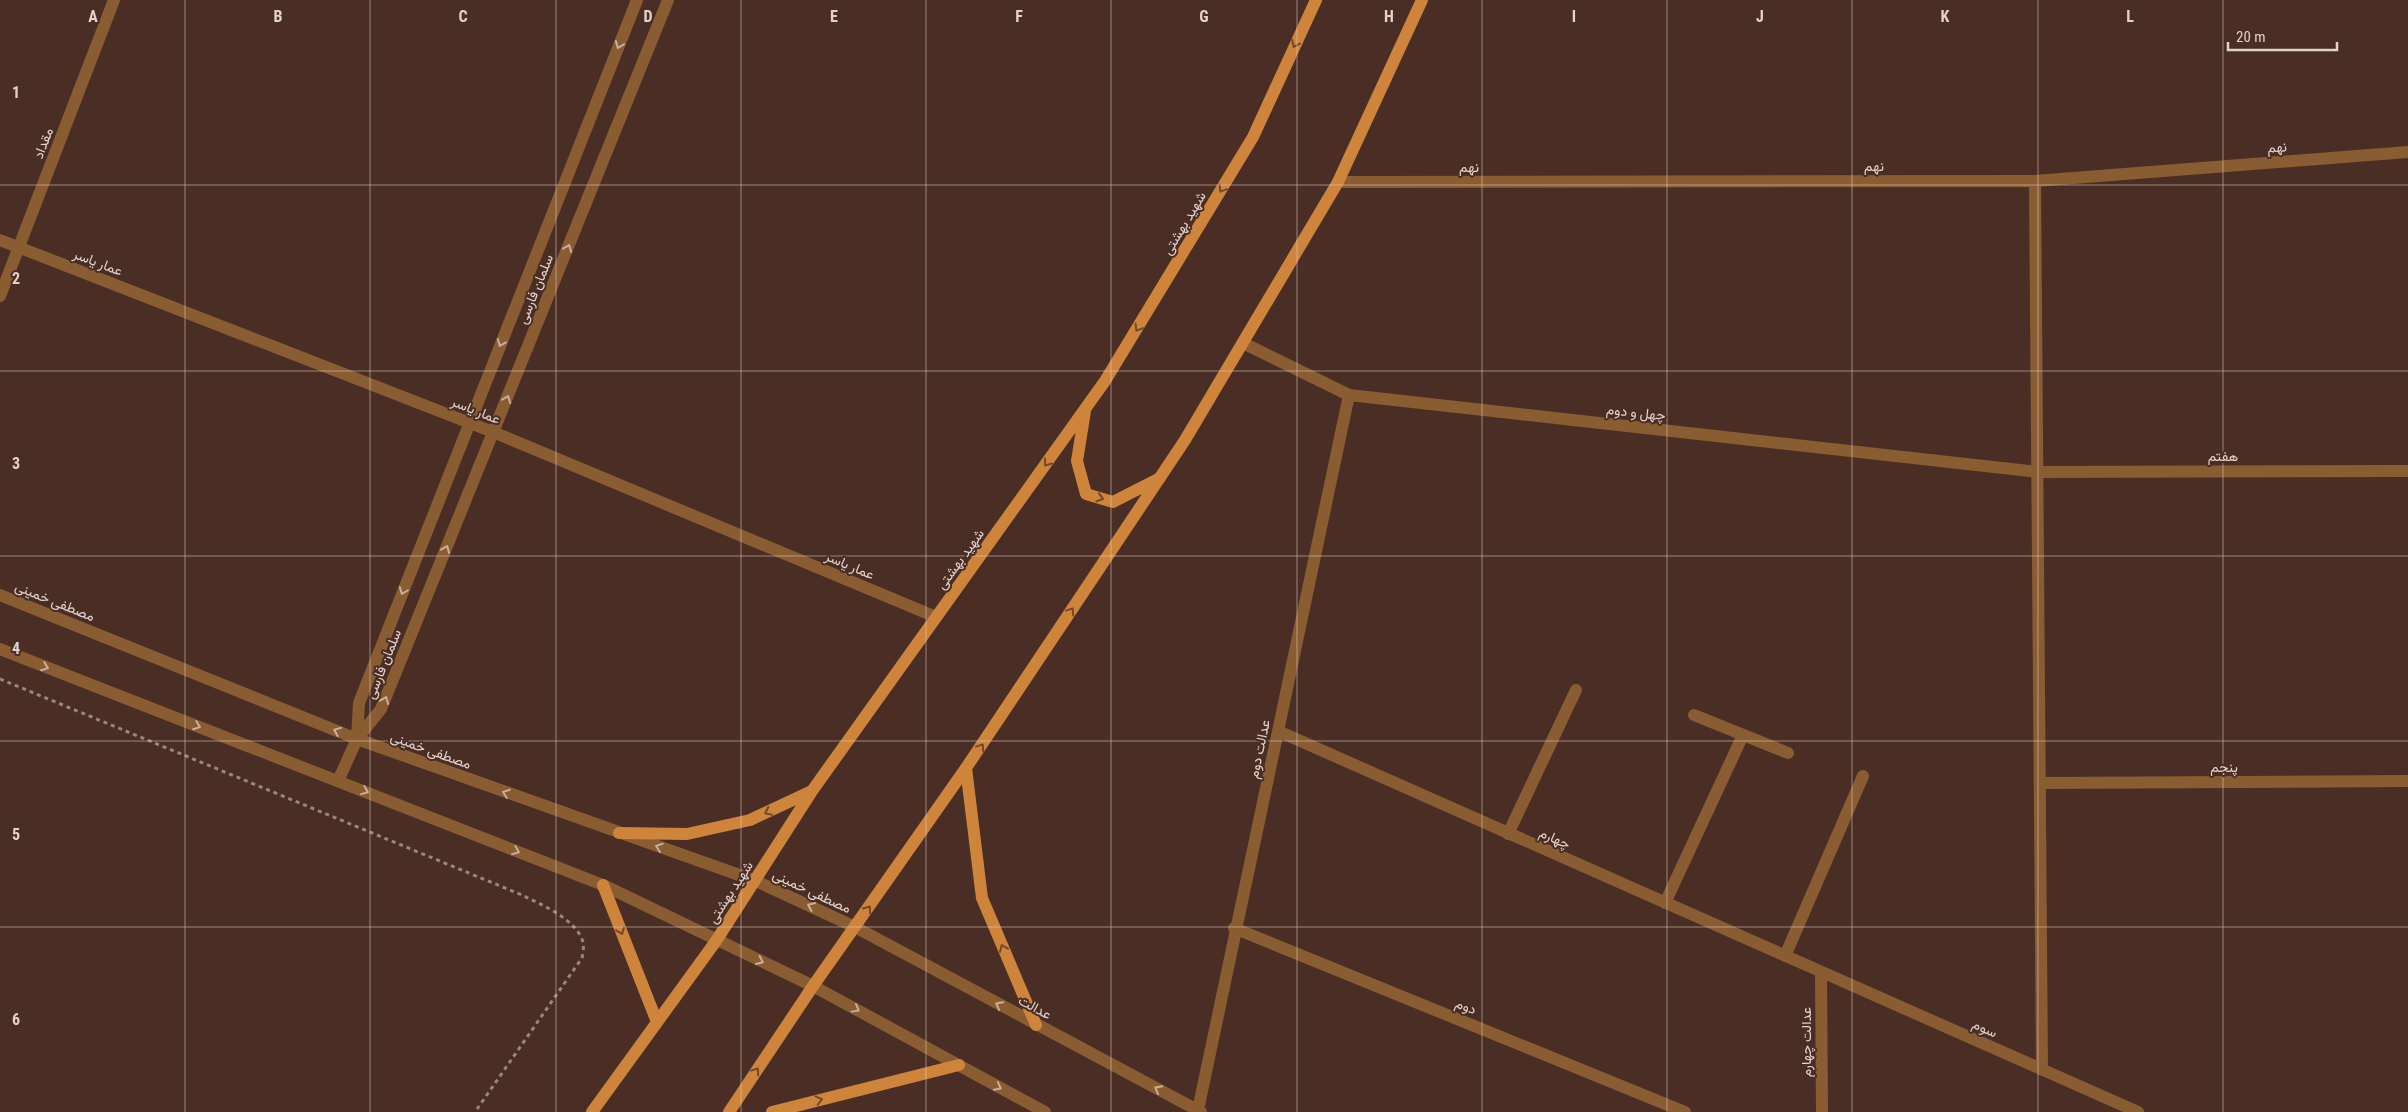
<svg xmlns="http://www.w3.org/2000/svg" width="2408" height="1112" viewBox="0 0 2408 1112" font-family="'Roboto Condensed',Vazirmatn,sans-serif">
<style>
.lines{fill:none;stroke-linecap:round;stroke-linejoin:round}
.path{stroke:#9c857e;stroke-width:3;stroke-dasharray:4 4;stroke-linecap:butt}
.minor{stroke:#8a5c32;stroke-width:12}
.major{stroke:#cf843c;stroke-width:12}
.oneway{stroke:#72482c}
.oneway2{stroke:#c8ae9d}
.grid{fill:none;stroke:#e3d1cb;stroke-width:1;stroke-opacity:0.55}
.labels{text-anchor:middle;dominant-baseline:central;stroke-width:4;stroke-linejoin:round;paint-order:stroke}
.street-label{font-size:14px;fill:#e3d1cb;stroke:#4a2e25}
.grid-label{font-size:16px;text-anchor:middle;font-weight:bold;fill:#e3d1cb;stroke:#4a2e25;stroke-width:4;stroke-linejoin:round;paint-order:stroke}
</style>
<rect width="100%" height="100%" fill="#4a2e25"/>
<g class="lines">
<path class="path" d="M0,679L522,895C542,905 576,919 583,942C584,947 583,953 582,958L475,1112"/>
<path class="minor" d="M2035,181L2042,1070
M1338,182L2035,181L2408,152
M0,240L493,432L936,617
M0,296L114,0
M1243,343L1349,395L2038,472L2408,471
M0,595L357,739L756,881L855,927L1201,1112
M0,649L603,885L813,986L1045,1112
M1694,715L1788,753
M1278,731L2138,1112
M357,739L359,703L637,0
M338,781L357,739L381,709L668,0
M2041,783L2408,781
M1508,834L1576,690
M1665,903L1743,735
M1234,928L1685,1112
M1785,956L1863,776
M1821,972L1822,1112
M1198,1110L1349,395"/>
<path class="major" d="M1085,411L1077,461L1086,494L1113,502L1160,478
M966,768L982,898L1036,1025
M619,833L687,834L750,820L812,791
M603,885L657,1022
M592,1112L716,941L812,791L1105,381L1253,137L1316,0
M729,1112L813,986L966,768L1185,440L1338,182L1422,0
M772,1112L959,1065"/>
</g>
<defs><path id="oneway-chevron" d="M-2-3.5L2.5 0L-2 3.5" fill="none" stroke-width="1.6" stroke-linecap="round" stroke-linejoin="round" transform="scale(1.25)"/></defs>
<g class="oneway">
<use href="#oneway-chevron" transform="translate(1295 44) rotate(115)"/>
<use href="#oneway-chevron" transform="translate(1222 189) rotate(121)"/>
<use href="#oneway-chevron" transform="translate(1138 328) rotate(121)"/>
<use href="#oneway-chevron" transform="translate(1047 463) rotate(126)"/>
<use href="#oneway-chevron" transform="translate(1100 498) rotate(17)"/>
<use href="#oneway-chevron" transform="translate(1071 611) rotate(-56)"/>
<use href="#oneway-chevron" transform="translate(981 747) rotate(-56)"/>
<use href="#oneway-chevron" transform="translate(768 812) rotate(154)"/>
<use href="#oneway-chevron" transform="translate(868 909) rotate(-55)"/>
<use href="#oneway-chevron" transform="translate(621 931) rotate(68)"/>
<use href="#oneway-chevron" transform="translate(1003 948) rotate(-113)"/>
<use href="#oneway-chevron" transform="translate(756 1071) rotate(-56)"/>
<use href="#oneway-chevron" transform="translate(819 1100) rotate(-14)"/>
</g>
<g class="oneway2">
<use href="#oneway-chevron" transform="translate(619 45) rotate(112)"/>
<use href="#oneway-chevron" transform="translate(568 248) rotate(-68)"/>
<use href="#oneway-chevron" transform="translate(501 343) rotate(112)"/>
<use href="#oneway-chevron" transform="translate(507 399) rotate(-68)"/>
<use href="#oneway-chevron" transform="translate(446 549) rotate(-68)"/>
<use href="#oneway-chevron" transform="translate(403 591) rotate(111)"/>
<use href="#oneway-chevron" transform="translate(45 667) rotate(21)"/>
<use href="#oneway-chevron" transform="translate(385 700) rotate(-68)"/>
<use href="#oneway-chevron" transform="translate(197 726) rotate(21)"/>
<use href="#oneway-chevron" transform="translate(337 731) rotate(-158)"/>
<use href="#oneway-chevron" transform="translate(365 791) rotate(22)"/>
<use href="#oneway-chevron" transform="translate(506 793) rotate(-160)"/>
<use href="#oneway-chevron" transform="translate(659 847) rotate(-161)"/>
<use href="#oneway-chevron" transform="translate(516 851) rotate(22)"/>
<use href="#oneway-chevron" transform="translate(811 906) rotate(-155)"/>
<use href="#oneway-chevron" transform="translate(760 961) rotate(25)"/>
<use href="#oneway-chevron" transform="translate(999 1005) rotate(-152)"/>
<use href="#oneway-chevron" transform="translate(856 1009) rotate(29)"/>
<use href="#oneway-chevron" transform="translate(998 1087) rotate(28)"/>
<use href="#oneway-chevron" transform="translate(1158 1089) rotate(-152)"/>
</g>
<path class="grid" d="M185,0V1112M370,0V1112M556,0V1112M741,0V1112M926,0V1112M1111,0V1112M1297,0V1112M1482,0V1112M1667,0V1112M1852,0V1112M2038,0V1112M2223,0V1112M0,185H2408M0,371H2408M0,556H2408M0,741H2408M0,927H2408"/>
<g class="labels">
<g class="street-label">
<text transform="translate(43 143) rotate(-69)">مقداد</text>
<text transform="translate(2277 147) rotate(-5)">نهم</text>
<text x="1874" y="166">نهم</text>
<text x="1469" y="167">نهم</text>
<text transform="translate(1184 223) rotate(-59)">شهید بهشتی</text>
<text transform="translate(98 262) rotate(21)">عمار یاسر</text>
<text transform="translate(535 289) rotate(-68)">سلمان فارسی</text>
<text transform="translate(476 410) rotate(22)">عمار یاسر</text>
<text transform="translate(1636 412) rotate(6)">چهل و دوم</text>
<text x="2223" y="456">هفتم</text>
<text transform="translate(960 559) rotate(-54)">شهید بهشتی</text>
<text transform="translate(850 565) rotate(23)">عمار یاسر</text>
<text transform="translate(55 601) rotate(22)">مصطفی خمینی</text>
<text transform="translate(383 664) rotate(-68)">سلمان فارسی</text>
<text transform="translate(1259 749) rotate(-78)">عدالت دوم</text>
<text transform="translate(431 750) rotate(20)">مصطفی خمینی</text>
<text x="2224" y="767">پنجم</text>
<text transform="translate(1555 838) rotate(24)">چهارم</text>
<text transform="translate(812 891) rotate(25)">مصطفی خمینی</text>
<text transform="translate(730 892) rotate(-57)">شهید بهشتی</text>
<text transform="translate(1466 1006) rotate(22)">دوم</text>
<text transform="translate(1035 1007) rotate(28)">عدالت</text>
<text transform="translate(1985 1028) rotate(24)">سوم</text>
<text transform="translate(1806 1042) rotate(-90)">عدالت چهارم</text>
</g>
</g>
<g class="grid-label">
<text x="93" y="22">A</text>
<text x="278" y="22">B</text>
<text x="463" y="22">C</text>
<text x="648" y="22">D</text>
<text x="834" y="22">E</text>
<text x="1019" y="22">F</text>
<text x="1204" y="22">G</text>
<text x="1389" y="22">H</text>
<text x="1574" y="22">I</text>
<text x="1760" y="22">J</text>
<text x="1945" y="22">K</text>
<text x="2130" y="22">L</text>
<text x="16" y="98">1</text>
<text x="16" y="284">2</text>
<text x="16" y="469">3</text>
<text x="16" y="654">4</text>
<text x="16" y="840">5</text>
<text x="16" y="1025">6</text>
</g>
<path d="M2228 42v8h109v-8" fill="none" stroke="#e3d1cb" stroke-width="2.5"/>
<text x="2236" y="42" font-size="15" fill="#e3d1cb" stroke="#4a2e25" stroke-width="4" paint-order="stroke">20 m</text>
</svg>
